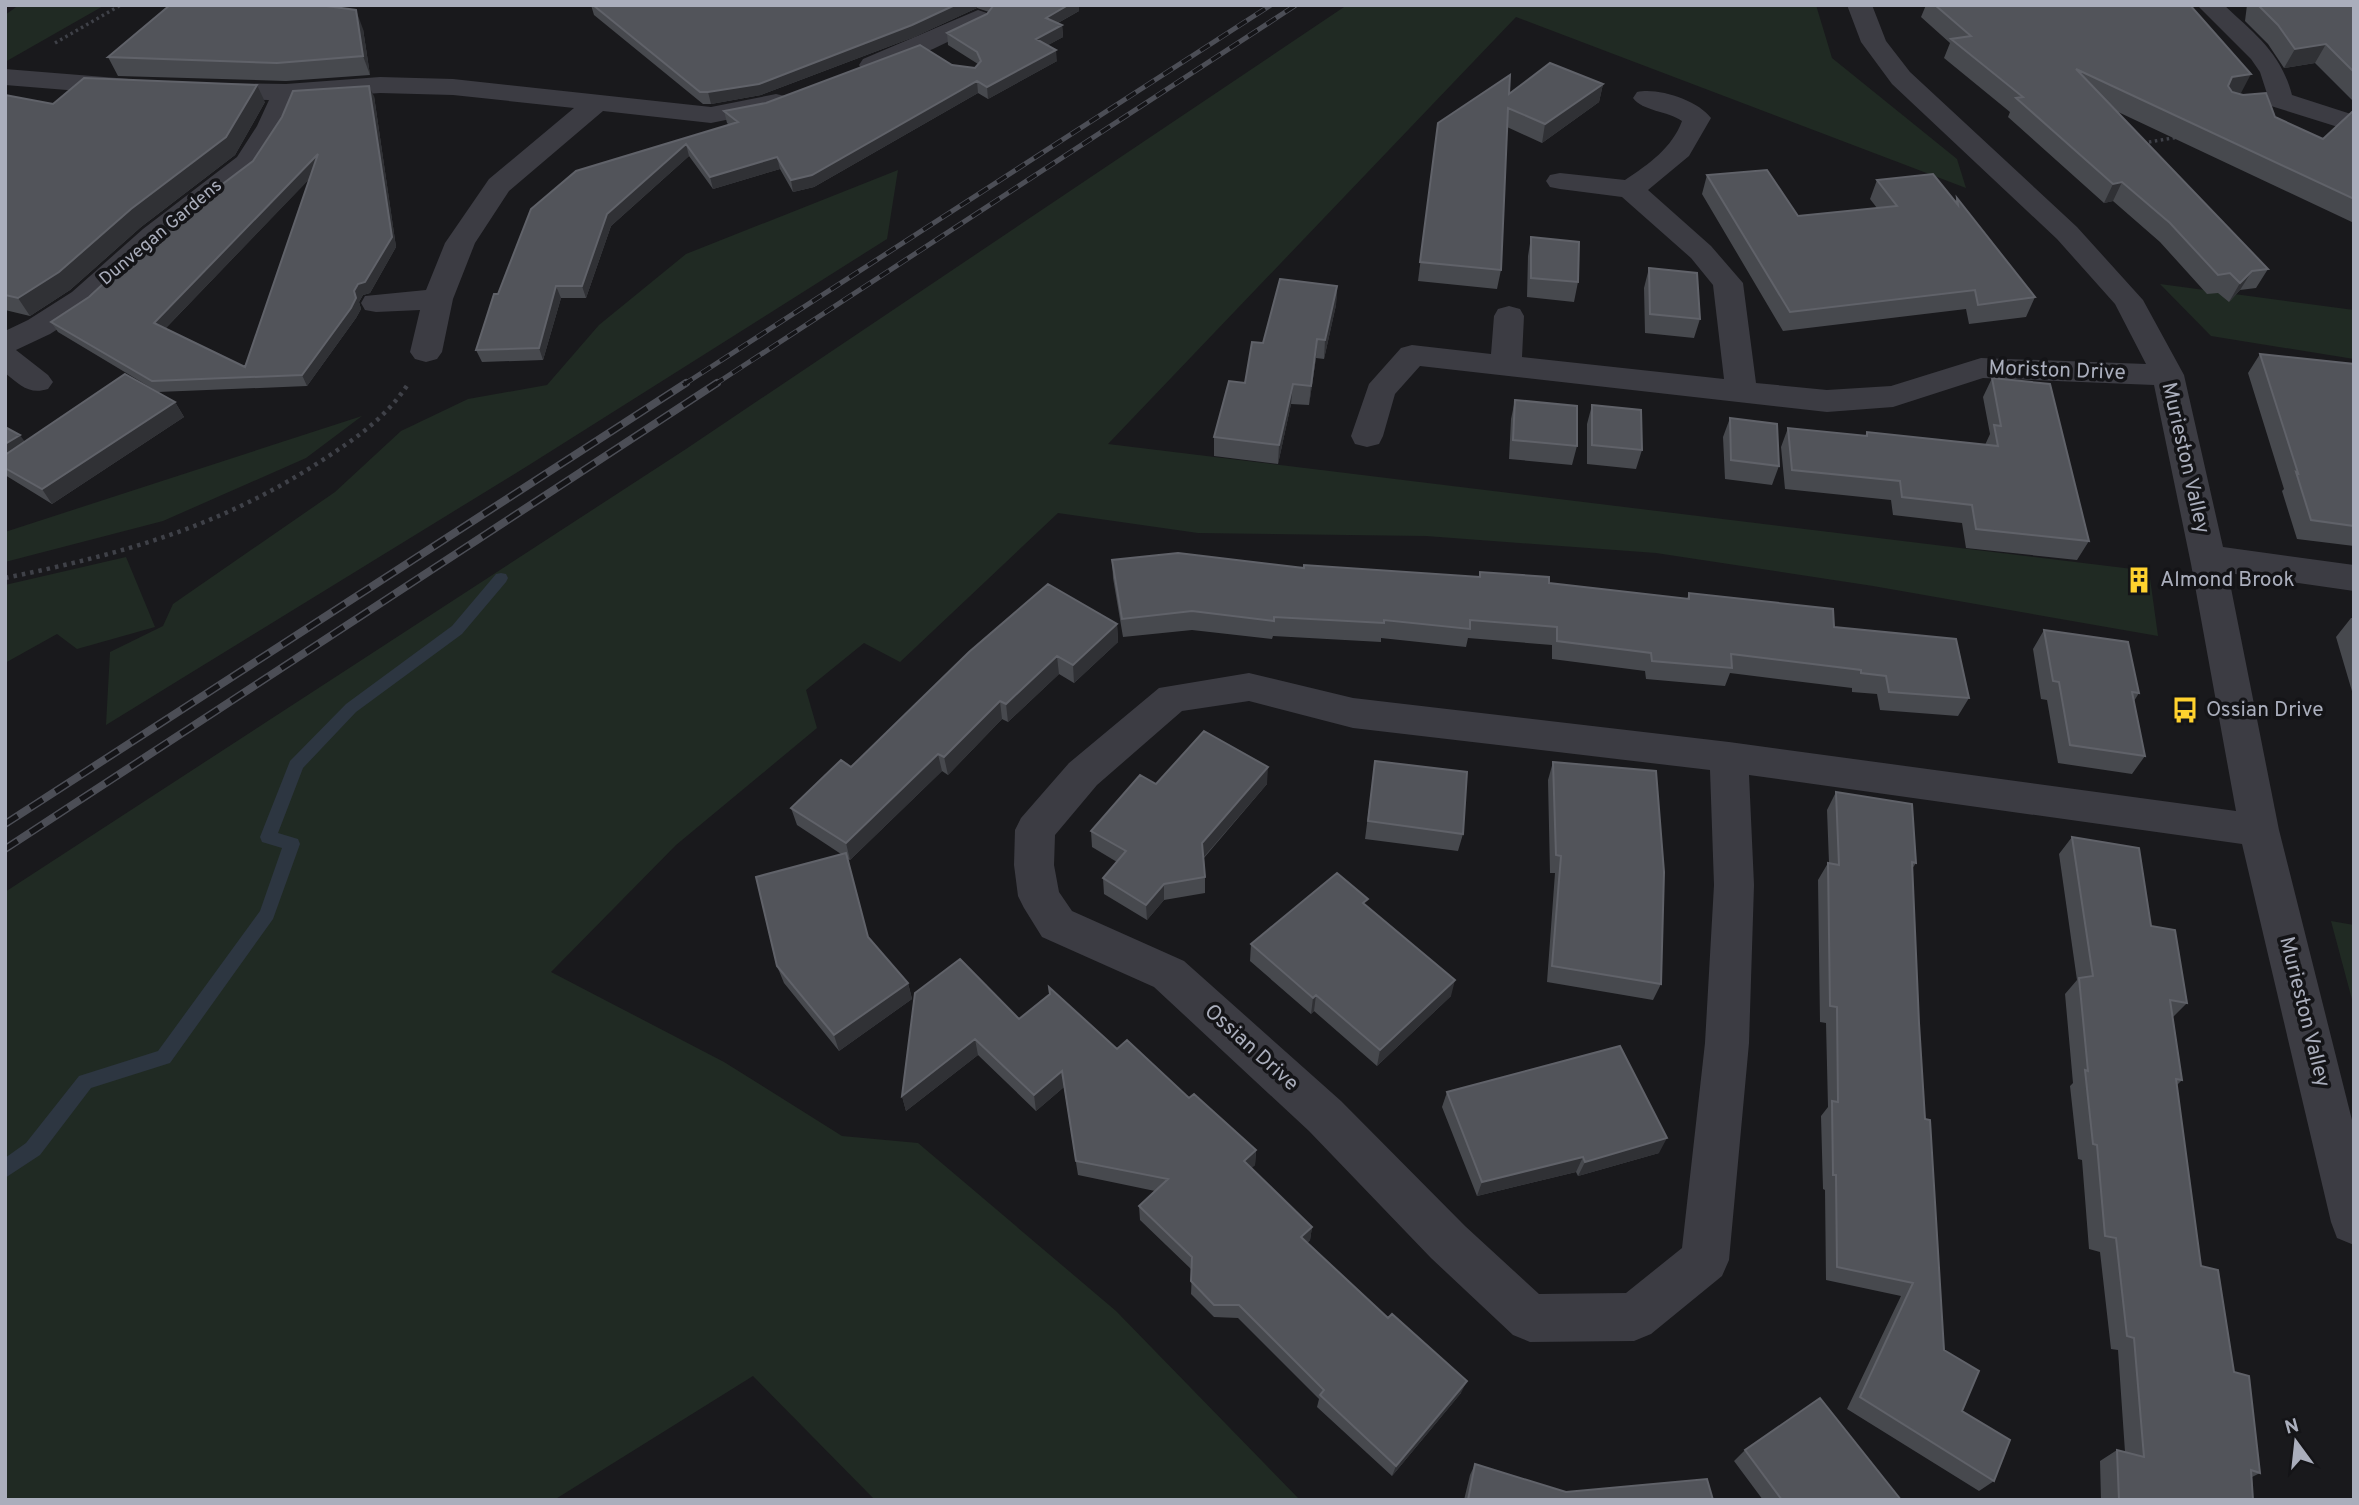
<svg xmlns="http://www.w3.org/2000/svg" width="2359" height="1505" viewBox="0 0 2359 1505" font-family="Overpass,sans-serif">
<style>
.green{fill:#202a23}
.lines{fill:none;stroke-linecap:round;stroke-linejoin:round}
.stream{fill:#2d3641;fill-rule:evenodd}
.path-far1{stroke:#3f4148;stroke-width:3.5;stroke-dasharray:2.5 3.5;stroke-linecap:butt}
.path{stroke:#3f4148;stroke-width:4.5;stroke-dasharray:3.5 5;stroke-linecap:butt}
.minor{fill:#3c3c43;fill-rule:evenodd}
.rail-far1-casing{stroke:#4c4e56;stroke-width:5}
.rail-casing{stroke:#4c4e56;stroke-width:8}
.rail-far1{stroke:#141417;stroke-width:3.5;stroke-dasharray:11;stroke-linecap:butt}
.rail{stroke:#141417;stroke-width:5;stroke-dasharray:15;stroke-linecap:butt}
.wall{fill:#47494e;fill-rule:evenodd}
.shaded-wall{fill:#303135}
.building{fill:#52545a;stroke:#606269;stroke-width:2;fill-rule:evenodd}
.labels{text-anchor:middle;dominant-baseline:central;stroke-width:7;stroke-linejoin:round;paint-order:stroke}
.far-street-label{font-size:18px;fill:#aaaebc;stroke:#141417}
.street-label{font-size:21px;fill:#aaaebc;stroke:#141417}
.poi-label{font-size:21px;fill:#aaaebc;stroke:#141417;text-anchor:start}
</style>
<rect width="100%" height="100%" fill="#19191c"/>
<path class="green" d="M19,5H105L5,62V15Z
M1347,5H1816L1832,58L1957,159L1966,188L1516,17L1108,444L2149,571L2158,636L1873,586L1656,553L1426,536L1198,533L1058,513L900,662L864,643L806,690L817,728L676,845L551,972L724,1062L842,1136L918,1143L1116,1311L1300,1500H875L753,1376L554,1500H5V892L686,449Z
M898,170L887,239L529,465L106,725L110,652L163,626L173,604L335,492L401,431L468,399L547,385L599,325L686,254Z
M2160,284L2354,310V359L2211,336Z
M362,416L306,458L163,521L5,562V532Z
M126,557L155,627L77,649L57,634L5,663V585Z
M2331,921L2354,925V1007Z"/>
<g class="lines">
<path class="stream" d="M501,573L506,574L508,578L506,582L462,634L356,712L303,768L278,833L298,839L300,844L273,919L170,1063L91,1088L40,1155L5,1178V1158L26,1143L79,1076L158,1051L260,911L282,848L262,842L260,837L290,761L346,704L452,626L496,574Z"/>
<path class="path-far1" d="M55,43L121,5
M2143,143L2179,137"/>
<path class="path" d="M5,578C122,554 220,527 321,461C355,439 386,418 408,384"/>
<path class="minor" d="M1847,5H1872L1886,41L1910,72L2077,227L2143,300L2184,375L2223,547L2354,565V591L2228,573L2279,830L2354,1128V1245L2337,1238L2331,1222L2242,844L1749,775L1754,885L1749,1043L1729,1260L1722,1276L1651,1334L1634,1341L1530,1342L1513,1335L1431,1258L1309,1131L1154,987L1042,937L1024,908L1018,896L1014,865L1015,830L1021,818L1069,763L1159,688L1249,673L1353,698L1729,742L2236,811L2191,564L2154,385L1983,378L1893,407L1827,412L1420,366L1395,394L1383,436L1379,444L1367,447L1355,444L1351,436L1369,384L1401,348L1412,345L1491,354L1494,316L1498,309L1509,306L1520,309L1524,316L1522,357L1724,379L1713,285L1691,258L1622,197L1560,189L1550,187L1546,181L1550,175L1560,173L1625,180C1649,164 1672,148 1682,121C1668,111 1642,111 1633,98L1637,92C1657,87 1698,100 1711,118L1689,156L1648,190L1711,246L1743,283L1756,383L1827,390L1891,386L1981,358L2146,364L2115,304L2057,239L1892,84L1861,42ZM1249,701L1353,728L1710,770L1714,885L1705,1043L1682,1248L1626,1293L1539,1294L1465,1226L1341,1101L1184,961L1072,911L1059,892L1054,865L1055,835L1097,785L1182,711Z
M2197,5H2224C2255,34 2281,53 2292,95L2354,115V132L2271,106L2260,72L2251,59Z
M978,10L987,13L991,18L987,23L933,49L872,73L863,71L859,65L863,59Z
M5,69L129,79L138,81L142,87L138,93L129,95L5,85Z
M380,77L453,79L711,107L776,94L785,96L789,102L785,108L711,123L603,111L509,191L475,243L453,299L442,352L437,359L426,362L415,359L410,352L420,310L376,312L365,310L361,303L365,296L426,290L445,243L489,179L574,108L453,95L380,93L296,99L285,126L257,169L163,241L94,306L50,334L16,350L48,375L53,382L48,389C29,395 20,385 5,373V331L28,320L72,292L143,229L237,157L257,126L269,100L206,99L197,97L193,91L197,85L206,83L286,84Z"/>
<g class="rail-far1-casing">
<path id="rail-far1" d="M683,385L1271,5
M714,385L1296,5"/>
</g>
<g class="rail-casing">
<path id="rail" d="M5,824L686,383
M5,849L717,383"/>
</g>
<use href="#rail-far1" class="rail-far1"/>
<use href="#rail" class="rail"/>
</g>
<path class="wall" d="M591,5H1079V11L1058,23L1062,25L1063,37L1048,45L1057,61L988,99L978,93L814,187L793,192L780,169L713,189L689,156L611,226L586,298H561L543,360L482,362L476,350L531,209L729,125L727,123L724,111L766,103L952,65L975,68L978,64L948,45L947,33L987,14L989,12L977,8L914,37L761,95L711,104H703L594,15Z
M1926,5H2190L2241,93H2237L2275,117L2323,139L2354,112V223L2116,111L2268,269L2256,288L2240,290L2229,302L2218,293L2207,294L2160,242L2113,201L2104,203L2008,117L2010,112L1944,58L1950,43L1921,17Z
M2247,5H2354V102L2315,63L2284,68L2268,44L2245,21Z
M363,29L370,75L286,81L118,76L108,57Z
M1603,84L1599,102L1542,143L1507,127L1501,270L1497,289L1418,281L1438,123L1509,94Z
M5,95L53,104L265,102L235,155L141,227L70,290L30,316L5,310Z
M374,96L396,247L370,293L363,295L359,302L361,309L356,318L307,386L158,392L58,332L51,322L89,297ZM310,178L245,367L165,329Z
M1707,175L1798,216L1877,208L1870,199L1877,180L1955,202L1957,198L2035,297L2026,317L1969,324L1966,309L1783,331L1702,194Z
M1531,237L1578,282L1574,302L1527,297L1528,256Z
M1649,268L1700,319L1694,338L1645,333L1644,288Z
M1337,286L1336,305L1324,359L1316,358L1309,405L1291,404L1278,464L1214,456V437L1245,383L1263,343Z
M2260,354L2354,364V546L2297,539L2282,491L2284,489L2248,373Z
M1992,378L2089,541L2077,560L1966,548L1962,523L1893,515L1891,500L1785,489L1781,447L1788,428L1865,436L1867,432L1985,445L1990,434L1983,397Z
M1515,400L1577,446L1572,465L1509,459L1511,419Z
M175,402L184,417L52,504L5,475V427L25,442Z
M1592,405L1642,450L1636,469L1587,464V424Z
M1730,418L1779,466L1772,485L1725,479L1723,437Z
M1112,560L1479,577L1480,572L1549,583L1687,599L1689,593L1834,627L1969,698L1958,716L1880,710L1877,694L1852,692V688L1730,673L1725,686L1646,679L1645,671L1552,659V645L1468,638L1466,647L1381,638V642L1273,636L1272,639L1192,630L1123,637L1113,578Z
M2351,618H2354V698L2336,637Z
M1117,624L1118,642L1074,683L1059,674L1008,722L1002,719L948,775L942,771L850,860L848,859L868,937L908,983L912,999L839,1051L784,983L777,966L841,854L797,825L791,808L851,767Z
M2044,630L2139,693L2134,701L2145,756L2132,774L2058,763L2047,700L2041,699L2033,649Z
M1375,761L1463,834L1458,851L1365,839Z
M1553,762L1661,984L1653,1000L1547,982L1555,873H1550L1548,780Z
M1156,784H1267L1204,858L1205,877V893L1164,900L1147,920L1104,894L1103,878L1117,862L1092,847L1091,831Z
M1836,792L1916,863L1912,869L1919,1023L1925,1119L1944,1350L1962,1411L1994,1481L1979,1491L1847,1409L1901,1296L1826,1280L1825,1190L1823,1189L1821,1116L1828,1107L1826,1023L1820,1022L1818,880L1828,863H1829L1827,810Z
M2072,837L2151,926L2187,1003L2173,1017L2182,1080L2177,1085L2201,1266L2234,1372L2260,1473L2252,1477L2253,1500H2101L2100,1461L2117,1450L2125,1452L2118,1350L2111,1349L2100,1252L2089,1249L2082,1160L2078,1159L2070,1086L2073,1083L2065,994L2077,980L2059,854Z
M1367,906L1451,996L1377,1066L1314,1011L1311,1014L1250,961L1251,944Z
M915,993L1019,1019L1117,1049L1189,1098L1256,1150L1255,1165L1251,1168L1312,1227L1310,1240L1307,1243L1461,1393L1392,1476L1317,1407L1319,1399L1238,1318L1214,1317L1191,1294L1192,1270L1140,1220L1139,1206L1155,1191L1078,1175L1064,1087L1036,1111L978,1055L906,1111L902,1096Z
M1447,1092L1659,1153L1578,1176L1576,1172L1477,1196L1442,1107Z
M1745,1450L1901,1500H1763L1734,1461Z
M1475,1464L1566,1492L1713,1500H1464L1470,1475Z"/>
<path class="shaded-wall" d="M955,5H977V8L914,37L761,95L711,104L708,92Z
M1068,5H1079V11L1047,29L1046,18Z
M356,10L363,29L370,75L363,56Z
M1062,25L1063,37L1037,51L1036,39Z
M2326,44L2315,63L2284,68L2295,49Z
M1056,50L1057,61L988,99L987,87Z
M2251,74L2241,93L2222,96L2232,77Z
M977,81L978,93L814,187L793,192L791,180Z
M1603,84L1599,102L1542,143L1545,124Z
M257,85L265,102L235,155L141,227L70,290L30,316L18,298Z
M369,86L374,96L396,247L370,293L363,295L359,302L361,309L356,318L307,386L302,375L358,284Z
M686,144L689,156L611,226L586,298L582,286L607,214Z
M318,154L323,165L160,334L154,323Z
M777,157L780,169L713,189L710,177Z
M2122,182L2113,201L2104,203L2113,184Z
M2252,271L2240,290L2229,302L2240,283Z
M556,286L561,298L543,360L539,348Z
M1337,286L1336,305L1324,359L1325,340Z
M1317,339L1316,358L1309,405L1311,386Z
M1293,384L1291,404L1278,464L1279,445Z
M175,402L184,417L52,504L42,489Z
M20,435L33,453L5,468V444Z
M1117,624L1118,642L1074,683L1073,665Z
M1057,656L1059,674L1008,722L1006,704Z
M1000,701L1002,719L948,775L944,757Z
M938,754L942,771L850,860L846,843Z
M1268,767L1267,784L1202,859V843Z
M1164,884V900L1147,920L1146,905Z
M1455,980L1451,996L1377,1066L1380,1050Z
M908,983L912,999L839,1051L834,1035Z
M1316,995L1314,1011L1311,1014L1313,998Z
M975,1039L978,1055L906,1111L902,1096Z
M1062,1071L1064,1087L1036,1111L1034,1095Z
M1667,1138L1659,1153L1578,1176L1585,1162Z
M1256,1150L1255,1165L1243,1176L1244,1161Z
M1583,1157L1576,1172L1477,1196L1482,1182Z
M1312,1227L1310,1240L1299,1251L1301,1237Z
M1467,1381L1461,1393L1392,1476L1396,1466Z"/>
<path class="building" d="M170,5H319L356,10L363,56L277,63L108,57Z
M593,5H955L912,25L759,84L708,92H700Z
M992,5H1068L1046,18L1062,25L1036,39L1056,50L987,87L977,81L812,175L791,180L777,157L710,177L686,144L607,214L582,286H556L539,348L476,350L494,294H498L531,209L576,171L738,122L724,111L766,103L920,45L952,65L975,68L981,61L977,52L947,33L987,14L993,6Z
M1935,5H2190L2251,74L2232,77L2228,86L2232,92L2243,95L2266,93L2275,117L2323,139L2352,112H2354V199L2076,69L2268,269L2252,271L2240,283L2230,273L2218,275L2170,223L2122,182L2113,184L2016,98L2023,97L1951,39L1971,36Z
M2258,5H2354V72L2326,44L2295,49L2278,25Z
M1550,63L1603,84L1545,124L1508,108L1501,270L1420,262L1438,123L1510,75L1509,94Z
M84,78L257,85L226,137L131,209L59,272L18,298L5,295V95L53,104Z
M369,86L392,237L365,282L358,284L354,291L356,298L351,308L302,375L152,381L51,322L89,297L159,232L253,161L282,117L293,91ZM318,154L245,367L154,323Z
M1767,170L1798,216L1897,206L1877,180L1933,174L1958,205L1957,198L2035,297L1978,305L1975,290L1790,312L1707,175Z
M1531,237L1579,242L1578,282L1531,278Z
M1649,268L1697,273L1700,319L1650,314Z
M1280,279L1337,286L1325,340L1317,339L1311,386L1293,384L1279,445L1214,437L1229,381L1245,383L1252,342L1263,343Z
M2260,354L2354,364V526L2311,520L2296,472L2298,473Z
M125,374L175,402L42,489L5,468V455Z
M1992,378L2050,384L2089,541L1976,529L1972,505L1902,497L1900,481L1792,470L1788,428L1867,436V432L1998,446L1994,425L2001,426Z
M1515,400L1577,406V446L1513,440Z
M1592,405L1641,410L1642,450L1592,445Z
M1730,418L1777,424L1779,466L1731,460Z
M5,427L20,435L5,444Z
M1178,553L1304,568V565L1480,577V572L1549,577V583L1689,599V593L1833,609L1834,627L1956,639L1969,698L1889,692L1886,676L1861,673V670L1731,654L1732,668L1652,661L1651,653L1557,641V627L1470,620V629L1384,620V623L1274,617V621L1192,611L1122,619L1112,560Z
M1048,584L1117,624L1073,665L1057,656L1006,704L1000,701L944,757L938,754L846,843L791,808L841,760L851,767L969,652Z
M2044,630L2128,642L2139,693L2132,692L2145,756L2070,745L2059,682L2053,681Z
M1204,731L1268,767L1202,843L1205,877L1164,884L1146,905L1103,878L1126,851L1091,831L1140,775L1156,784Z
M1375,761L1467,772L1463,834L1368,821Z
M1553,762L1656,771L1664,872L1661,984L1552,966L1561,856L1556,855Z
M1836,792L1912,804L1916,863L1912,862L1919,1023L1925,1119L1930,1120L1944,1350L1979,1371L1962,1411L2010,1440L1994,1481L1860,1397L1913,1283L1837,1267L1836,1175H1833L1832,1101L1838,1102L1837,1007L1830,1006L1828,863L1839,865Z
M2072,837L2139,848L2151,926L2175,930L2187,1003L2170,1000L2182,1080L2176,1079L2201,1266L2218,1270L2234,1372L2249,1376L2260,1473L2251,1470L2253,1500H2119L2117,1450L2144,1457L2134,1338L2127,1336L2116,1238L2105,1236L2097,1145L2093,1144L2085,1070L2088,1071L2079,978L2093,976Z
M846,853L868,937L908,983L834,1035L777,966L756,877Z
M1337,873L1368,899L1363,903L1455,980L1380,1050L1316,995L1313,998L1251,944Z
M960,959L1019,1019L1050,994L1049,987L1117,1049L1127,1040L1189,1098L1194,1094L1256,1150L1244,1161L1312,1227L1301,1237L1388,1318L1392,1314L1467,1381L1396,1466L1320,1395L1324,1390L1239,1305H1214L1191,1281L1192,1257L1139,1206L1168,1179L1076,1161L1062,1071L1034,1095L975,1039L902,1096L915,993Z
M1620,1046L1667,1138L1585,1162L1583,1157L1482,1182L1447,1092Z
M1820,1398L1901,1500H1782L1745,1450Z
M1475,1464L1566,1492L1707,1479L1713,1500H1468Z"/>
<defs>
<g id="building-bare" transform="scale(2.1)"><path d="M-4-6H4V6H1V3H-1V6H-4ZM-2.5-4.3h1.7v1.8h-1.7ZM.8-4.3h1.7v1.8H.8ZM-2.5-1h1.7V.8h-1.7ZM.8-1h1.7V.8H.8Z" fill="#ffd22e" stroke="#141417" stroke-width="2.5" paint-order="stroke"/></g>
<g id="bus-bare" transform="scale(2.1)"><path d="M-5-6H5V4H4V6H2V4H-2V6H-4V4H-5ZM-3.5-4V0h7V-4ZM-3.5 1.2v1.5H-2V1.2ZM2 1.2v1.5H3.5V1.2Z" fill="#ffd22e" stroke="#141417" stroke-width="2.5" paint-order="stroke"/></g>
</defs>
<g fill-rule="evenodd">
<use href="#building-bare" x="2139" y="580"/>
<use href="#bus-bare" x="2185" y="710"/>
</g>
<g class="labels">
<g class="far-street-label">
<text transform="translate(161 233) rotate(-40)">Dunvegan Gardens</text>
</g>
<g class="street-label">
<text transform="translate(2057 371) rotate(2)">Moriston Drive</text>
<text transform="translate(2185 458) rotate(77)">Murieston Valley</text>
<text transform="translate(2304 1012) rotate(76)">Murieston Valley</text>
<text transform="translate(1251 1048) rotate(42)">Ossian Drive</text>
</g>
<g class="poi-label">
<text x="2160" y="580">Almond Brook</text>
<text x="2206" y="710">Ossian Drive</text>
</g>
</g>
<rect width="2359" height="1505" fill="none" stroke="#aaaebc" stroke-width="14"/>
<g transform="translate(2296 1442) rotate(345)" stroke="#141417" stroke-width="5" paint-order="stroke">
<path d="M0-5L12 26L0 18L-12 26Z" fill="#aaaebc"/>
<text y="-10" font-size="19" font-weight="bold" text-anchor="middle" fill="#aaaebc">N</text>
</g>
</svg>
